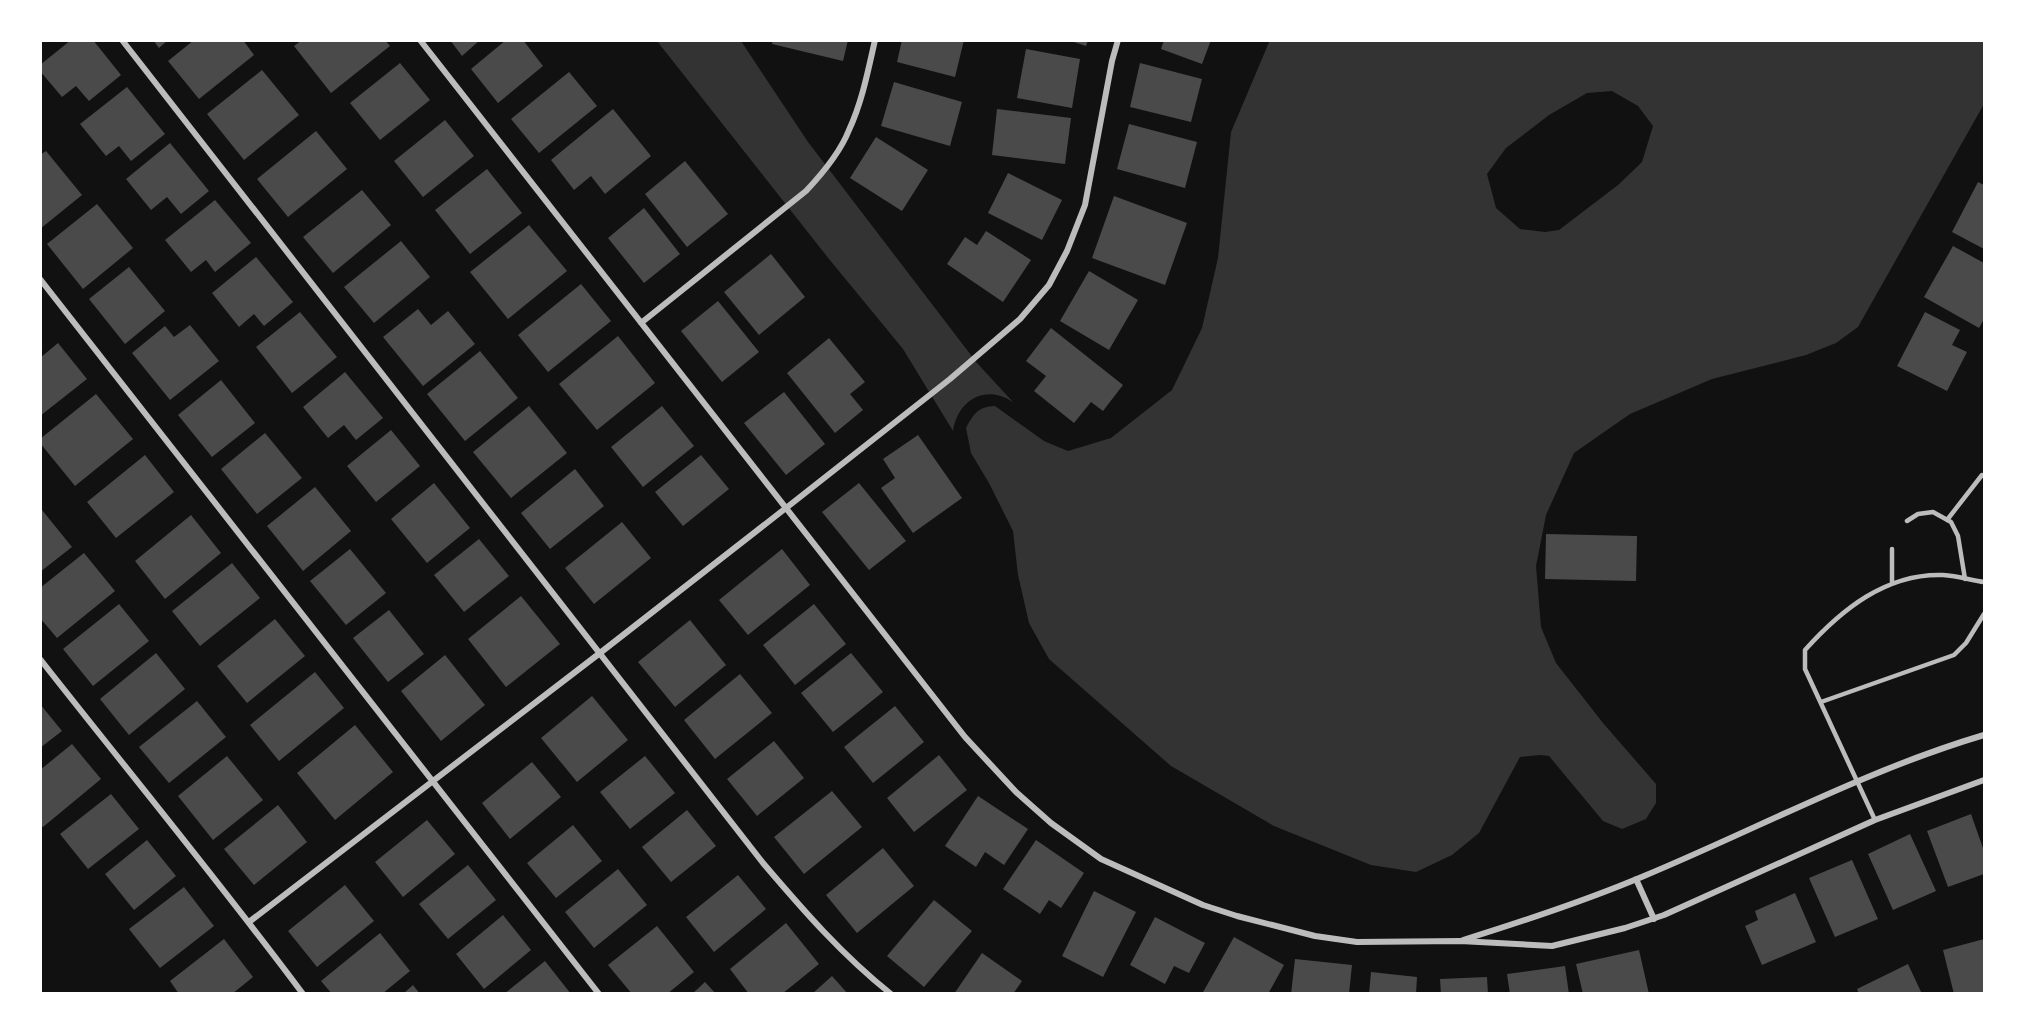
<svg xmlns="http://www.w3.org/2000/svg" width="2025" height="1034" viewBox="0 0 2025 1034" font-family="'Fira Sans',sans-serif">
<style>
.water{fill:#333;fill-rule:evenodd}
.building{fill:#4a4a4a}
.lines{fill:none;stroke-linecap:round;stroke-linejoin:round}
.service{stroke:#bcbcbc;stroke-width:4.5}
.minor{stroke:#bcbcbc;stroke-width:6}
</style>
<rect width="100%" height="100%" fill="#111"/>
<path class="water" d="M1270,40L1984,41V104L1858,327L1836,343L1806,355L1712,379L1630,414L1574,453L1546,515L1536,566L1541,627L1556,663L1603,723L1656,784V803L1646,819L1622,829L1603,821L1549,756L1540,755L1520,757L1479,833L1452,855L1416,872L1371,865L1274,826L1171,766L1049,659L1029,623L1018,575L1013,531L989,483L971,453L966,428C974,413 978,407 995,406L1044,441L1068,451L1111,438L1172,390L1202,328L1218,258L1231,132ZM1612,91L1638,106L1653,126L1642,162L1618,185L1559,230L1545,232L1520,229L1496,208L1487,174L1506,148L1549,115L1587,93Z
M657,41H741L808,142L977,363L1013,402C986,384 958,399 953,431L903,349L829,259Z"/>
<path class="building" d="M71,40H93L121,75L89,101L76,86L62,97L40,71V65Z
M153,40H168L159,48Z
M194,40H243L254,55L199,99L168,61Z
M302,40H385L390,46L331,93L294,46Z
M450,40H480L462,56Z
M506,40H523L543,66L498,103L471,69Z
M773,40H848L843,61L772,44Z
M902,40H964L955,77L897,62Z
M1068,40H1088L1086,46Z
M1164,40H1211L1202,64L1161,49Z
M1026,49L1080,59L1072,108L1017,98Z
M400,63L430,100L380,140L350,103Z
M1140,63L1202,79L1191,122L1130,107Z
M262,70L299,115L244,160L207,114Z
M569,72L597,106L539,153L511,119Z
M894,82L962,102L950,146L881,126Z
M127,87L165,134L131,161L119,146L106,156L80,124Z
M613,109L651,156L605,194L591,176L574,190L551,160Z
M997,109L1071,118L1065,164L992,155Z
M445,120L474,156L423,197L394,161Z
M1129,124L1197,142L1185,188L1117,169Z
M316,131L347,169L288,217L257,179Z
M876,137L928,170L902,211L850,178Z
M170,143L209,191L181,214L167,197L151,210L126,179Z
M46,151L82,195L40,229V155Z
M685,161L728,214L687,247L645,194Z
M487,169L522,213L470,254L435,210Z
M1008,173L1062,200L1042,240L988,213Z
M1978,182L1984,185V249L1952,232Z
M362,190L391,225L333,273L303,237Z
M1114,196L1187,223L1165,285L1092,258Z
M215,200L251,243L215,272L206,260L191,272L165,240Z
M97,204L133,248L83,289L47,244Z
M644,208L680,254L644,283L608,238Z
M529,225L567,271L508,319L470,272Z
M986,231L1031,260L1003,302L947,264L965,237L977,245Z
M401,241L430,277L374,323L344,287Z
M1953,246L1984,263V319L1979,328L1924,297Z
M771,254L805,297L759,335L724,292Z
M256,257L293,302L264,326L254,314L239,327L212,293Z
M129,267L165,311L125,344L89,299Z
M1089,271L1138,300L1109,350L1060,321Z
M581,284L611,321L548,372L518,335Z
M718,301L759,352L722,382L681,331Z
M418,309L431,325L448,311L475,344L423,386L383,337Z
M300,312L337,357L292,393L256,347Z
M1925,312L1960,330L1952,345L1967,352L1947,391L1897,366Z
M190,325L219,361L170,400L132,353L165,326L174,337Z
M1051,328L1123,385L1103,411L1091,402L1074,423L1034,391L1046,376L1026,361Z
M618,336L655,383L597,430L559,384Z
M829,338L865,382L850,394L863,410L835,433L787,373Z
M58,343L87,379L40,416V358Z
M480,351L518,398L465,441L427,394Z
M345,372L383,418L356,440L344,425L328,438L303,407Z
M221,380L255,423L212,457L178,415Z
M784,392L825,444L786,475L744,423Z
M96,394L133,439L75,486L40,443V439Z
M529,406L567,453L511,498L473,452Z
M662,406L694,446L643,487L611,447Z
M391,430L420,466L376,502L347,466Z
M265,433L302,478L257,514L221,469Z
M918,435L962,498L913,533L881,488L895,478L883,459Z
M145,455L174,492L116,538L87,502Z
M701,455L729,489L683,526L655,492Z
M575,469L604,506L550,549L521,513Z
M434,483L470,528L427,563L391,519Z
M859,483L906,541L869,570L822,512Z
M315,487L351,531L303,571L267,526Z
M42,510L72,547L40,572V511Z
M191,515L221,553L165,599L135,561Z
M622,522L651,558L594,604L565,568Z
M1546,534L1637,536L1636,581L1545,579Z
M479,539L509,576L464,612L434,575Z
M350,549L386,593L346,625L310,581Z
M782,549L810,585L748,635L719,600Z
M84,553L115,591L57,638L40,618V588Z
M232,563L260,598L200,646L172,611Z
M521,596L560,644L506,687L468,639Z
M119,604L149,641L93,686L63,649Z
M814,604L846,644L795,685L763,645Z
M389,610L424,654L388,682L353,638Z
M275,619L305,656L247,703L217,666Z
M690,620L726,665L675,707L638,662Z
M156,653L185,689L129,735L100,699Z
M851,653L883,692L833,732L801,693Z
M445,655L485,705L441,741L401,691Z
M315,672L344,708L279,761L250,725Z
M740,674L772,713L715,759L684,720Z
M592,696L628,740L577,782L541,738Z
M197,701L226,737L169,783L139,747Z
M40,704L62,731L40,748Z
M895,706L924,742L873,783L844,747Z
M355,725L393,772L335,820L297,773Z
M774,741L804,778L757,816L727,779Z
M72,744L101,779L43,827L40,824V770Z
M939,755L967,790L914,832L887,798Z
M227,756L263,800L213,840L178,796Z
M645,756L675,793L630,829L600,792Z
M532,762L561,797L510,839L482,803Z
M832,791L862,827L804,874L774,837Z
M111,794L139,829L88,869L60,834Z
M978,796L1028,829L1004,865L985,852L976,867L945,846Z
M278,805L307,842L254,885L224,849Z
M687,810L716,846L671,882L642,847Z
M1971,814L1984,851V874L1948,887L1927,831Z
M427,820L455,854L403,897L375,862Z
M573,825L602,861L556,898L527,863Z
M1910,834L1936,891L1893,910L1868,854Z
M147,840L176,876L134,910L105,874Z
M1036,840L1084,873L1061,908L1049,900L1040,914L1003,889Z
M883,848L914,886L857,933L826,895Z
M1852,860L1878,919L1835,937L1809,878Z
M468,865L496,900L448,939L419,904Z
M618,869L647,905L594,948L565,912Z
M738,875L766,909L714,952L686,917Z
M345,885L374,921L317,967L288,931Z
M184,887L214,926L160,968L129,929Z
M1094,891L1136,912L1103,977L1062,956Z
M1795,893L1816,942L1762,965L1745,926L1758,920L1755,911Z
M934,900L972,931L924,987L887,956Z
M503,915L531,950L484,989L456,954Z
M1155,917L1205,943L1189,973L1174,966L1165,984L1130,965Z
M786,923L819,964L782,994H749L730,969Z
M657,926L694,972L667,994H632L608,965Z
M380,933L410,971L382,994H332L321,981Z
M1234,937L1284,965L1268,994H1202Z
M224,939L253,977L232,994H179L170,981Z
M1984,939V994H1954L1943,950Z
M1639,950L1649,994H1583L1576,964Z
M982,953L1022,981L1013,994H954Z
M1295,959L1352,965L1349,994H1291Z
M545,961L571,994H504Z
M1908,964L1922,994H1859L1857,989Z
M1565,966L1569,994H1510L1507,974Z
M1371,972L1417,977L1416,994H1369Z
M832,976L848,994H812Z
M1487,977L1488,994H1441L1440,979Z
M705,982L716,994H692Z
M413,985L420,994H403Z"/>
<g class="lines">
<path class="service" d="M1947,520L1982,475L1984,476
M1907,521L1918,514L1933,512L1951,522L1958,536L1965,579
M1892,584V549
M1821,702L1954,655L1966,643L1984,614
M1875,820L1805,669V650C1841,610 1886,573 1943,575C1957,576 1971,580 1984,582"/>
<path class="minor" d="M122,40L763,863C803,910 842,955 891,994
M420,40L965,737L1016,792L1051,823L1101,859L1203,905L1237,916L1315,936L1357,942L1460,941L1552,946L1625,928L1664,915L1875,820L1984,780
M40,279L599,994
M641,323L806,191C823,173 840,153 849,130C862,102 868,71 875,40
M40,659C128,771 218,880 303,994
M1636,879L1654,919
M249,922L600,653L786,508L950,379L1020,319L1049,285L1067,251L1085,205L1112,61L1118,40
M1463,940C1524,921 1585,901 1644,876C1757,829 1866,770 1984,735"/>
</g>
<rect width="2025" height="1034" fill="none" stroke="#ffffff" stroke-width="84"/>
</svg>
